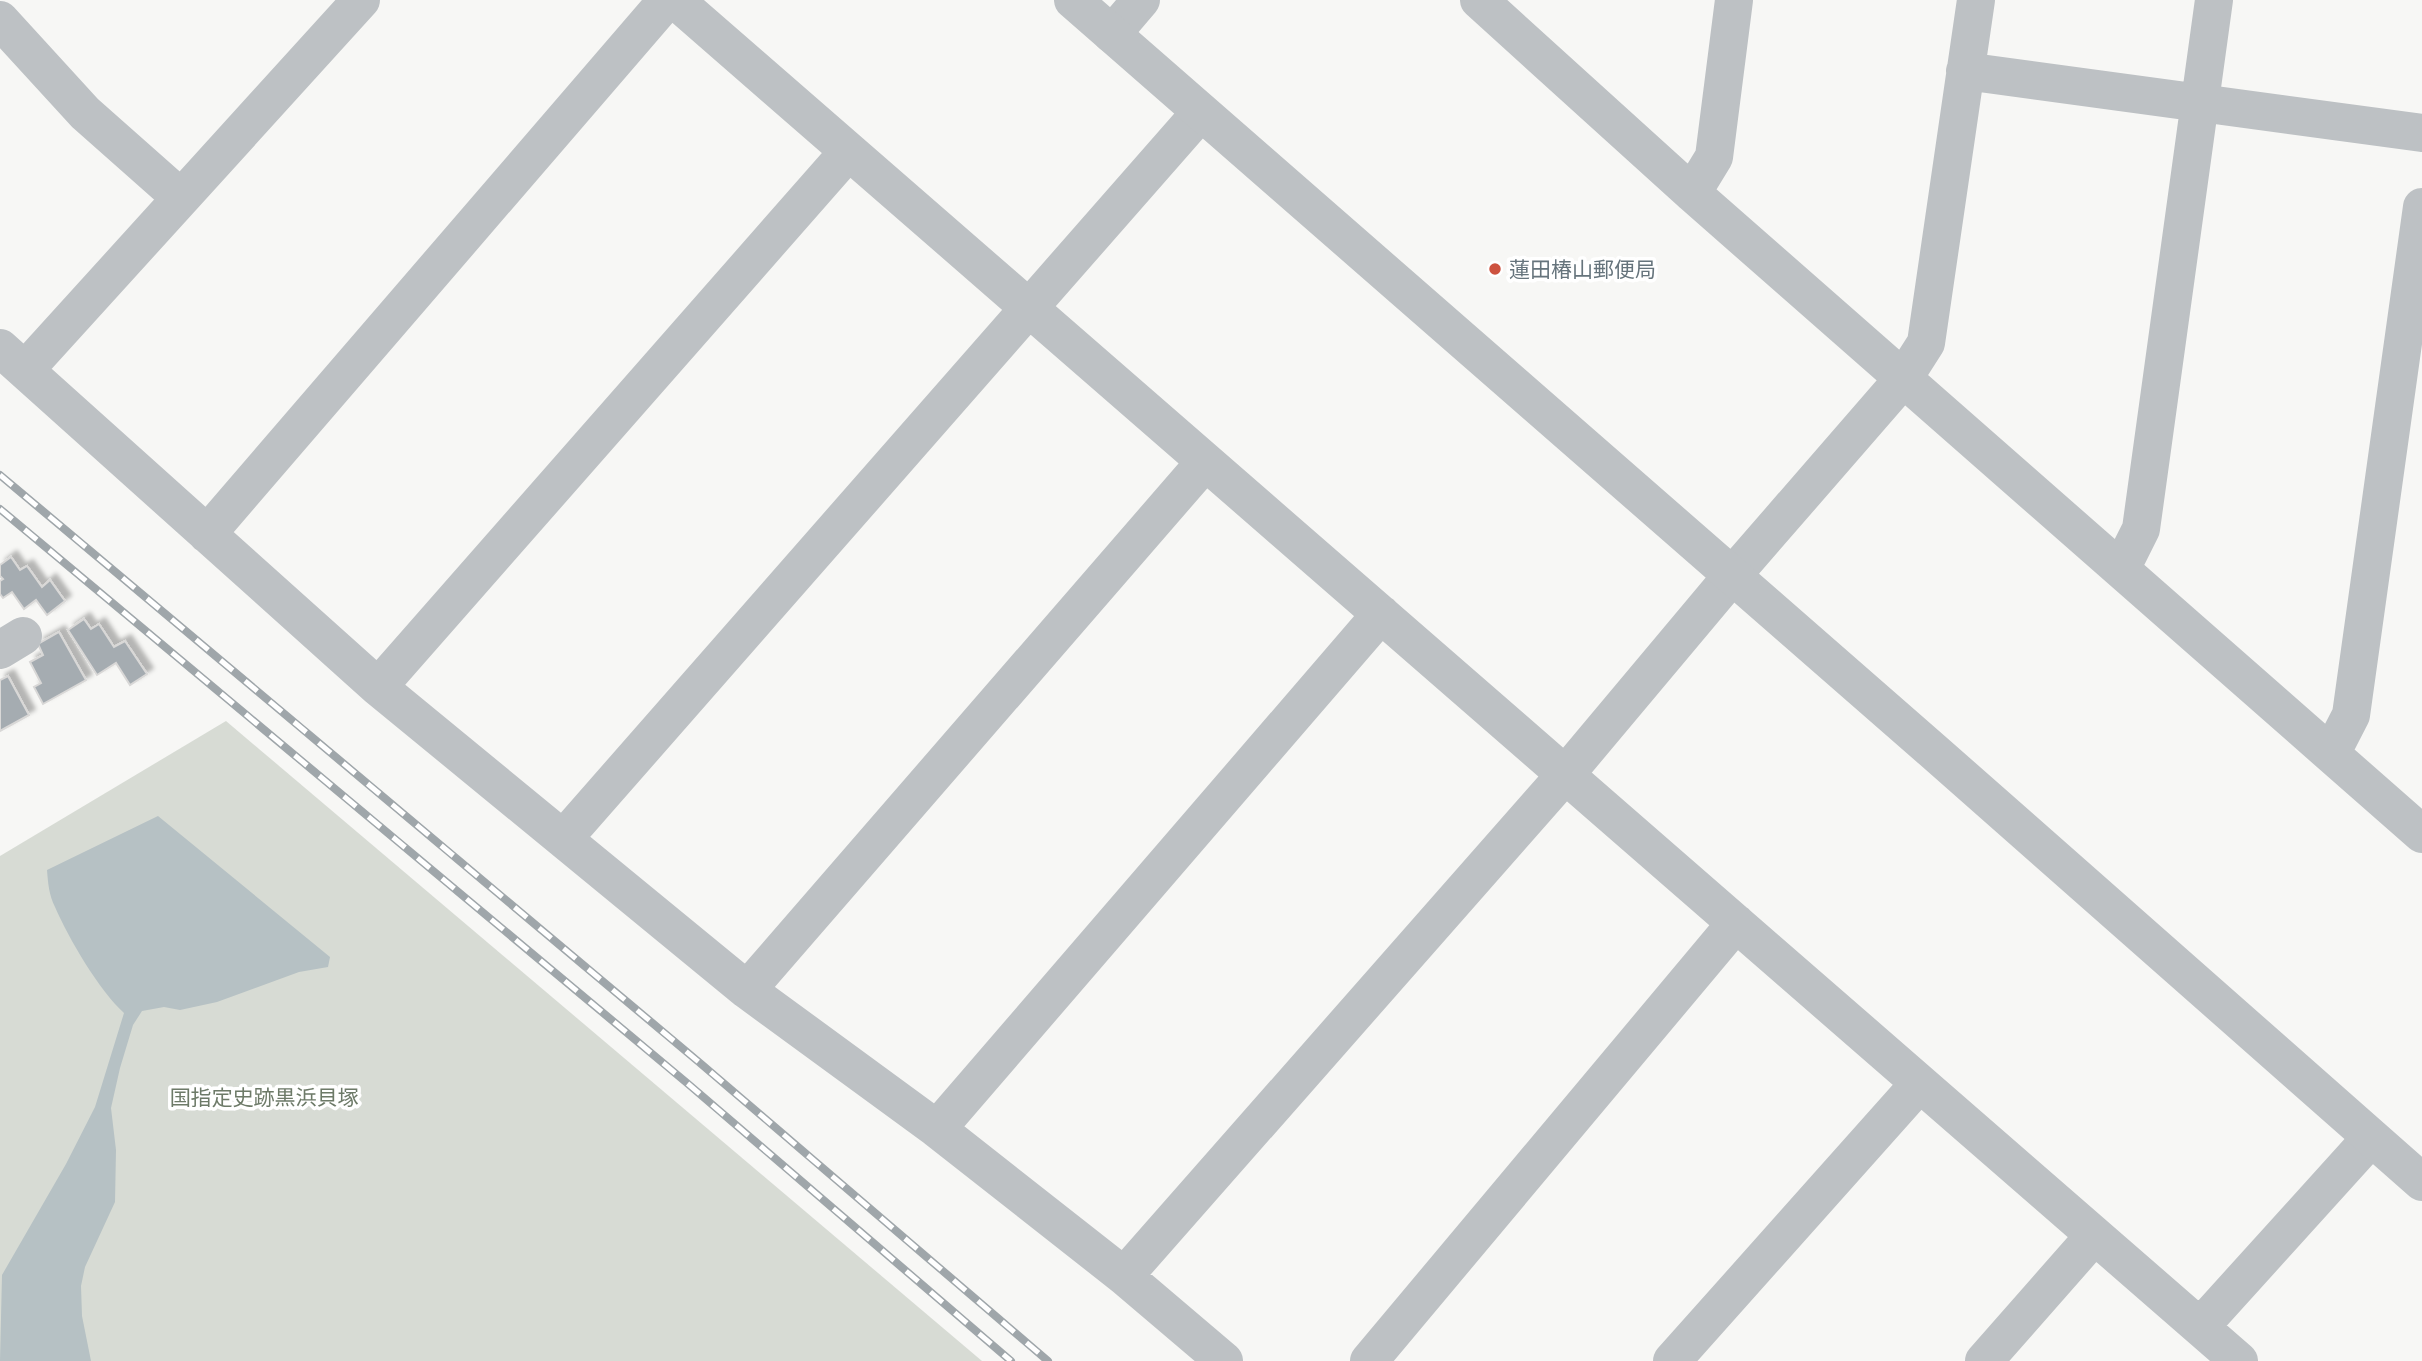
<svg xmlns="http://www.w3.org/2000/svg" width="2422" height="1361" viewBox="0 0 2422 1361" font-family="Inter,'Noto Sans JP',sans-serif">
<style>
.green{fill:#d7dbd4}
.water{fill:#b6c1c4}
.building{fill:#a5acb1;stroke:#d9d8d7;stroke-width:2;filter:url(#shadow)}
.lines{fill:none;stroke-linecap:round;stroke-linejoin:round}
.minor{stroke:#bdc1c4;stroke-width:38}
.tertiary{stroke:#bdc1c4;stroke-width:38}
.rail-casing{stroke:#9fa6aa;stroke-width:8}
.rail{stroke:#fff;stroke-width:5;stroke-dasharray:16;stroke-linecap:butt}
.poi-dot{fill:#cd523f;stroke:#fff;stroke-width:2.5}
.labels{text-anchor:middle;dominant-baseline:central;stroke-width:7;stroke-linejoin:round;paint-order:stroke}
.poi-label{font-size:21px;fill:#66747c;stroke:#fff;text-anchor:start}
.park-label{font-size:21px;fill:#6d7a68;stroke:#fff}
</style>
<defs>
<filter id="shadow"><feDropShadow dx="6" dy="-6" stdDeviation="2" flood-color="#0004"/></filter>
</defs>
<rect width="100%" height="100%" fill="#f7f7f5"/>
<path class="green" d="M226,721L982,1361H0V856Z"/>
<path class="water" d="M158,816L330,957L328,967L299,972L217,1002L180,1010L164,1007L142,1011L133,1025L120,1068L111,1108L116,1150L115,1202L85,1267L81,1286L82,1316L91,1361H0L2,1275L66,1164L95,1107L124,1013C99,990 69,939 55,907C49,895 48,883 47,870Z"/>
<path class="building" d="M11,557L20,570L27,566L42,587L50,580L65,601L47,615L36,600L24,609L12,592L3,598L0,594V581L3,579L0,576V565Z
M84,619L91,629L99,624L114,647L125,641L147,674L130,685L116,663L97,675L68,630Z
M59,632L86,680L43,704L34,687L41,683L30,662L43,655L38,644Z
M8,676L29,715L0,731V680Z"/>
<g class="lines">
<path class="minor" d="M675,0L2239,1361
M1479,0L1692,193L2422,834
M0,20L85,113L181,198
M1112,34L1141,0
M1965,71L2422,133
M1692,193L1714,157L1734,0
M0,348L378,687L747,990L937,1129L1124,1276L1224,1361
M25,370L361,0
M207,534L667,0
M2121,569L2141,529L2214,0
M0,650L23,636
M378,687L848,152
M2332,752L2351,715L2422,207
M564,838L1200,113
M747,990L1205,462
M937,1129L1381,614
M1124,1276L1565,775L1731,577L1903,379L1926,343L1976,0
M2200,1327L2371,1138
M1369,1361L1736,923
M1672,1361L1919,1084
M1984,1361L2094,1236"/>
<path class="tertiary" d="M1073,0L1932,750L2422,1182"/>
<g class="rail-casing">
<path id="rail" d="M0,475L700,1063L1048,1361
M0,509L687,1083L1011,1361"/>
</g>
<use href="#rail" class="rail"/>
</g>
<circle class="poi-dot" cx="1495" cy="269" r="7"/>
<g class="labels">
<g class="poi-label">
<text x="1509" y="269">蓮田椿山郵便局</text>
</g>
<g class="park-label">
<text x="264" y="1097">国指定史跡黒浜貝塚</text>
</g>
</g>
</svg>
